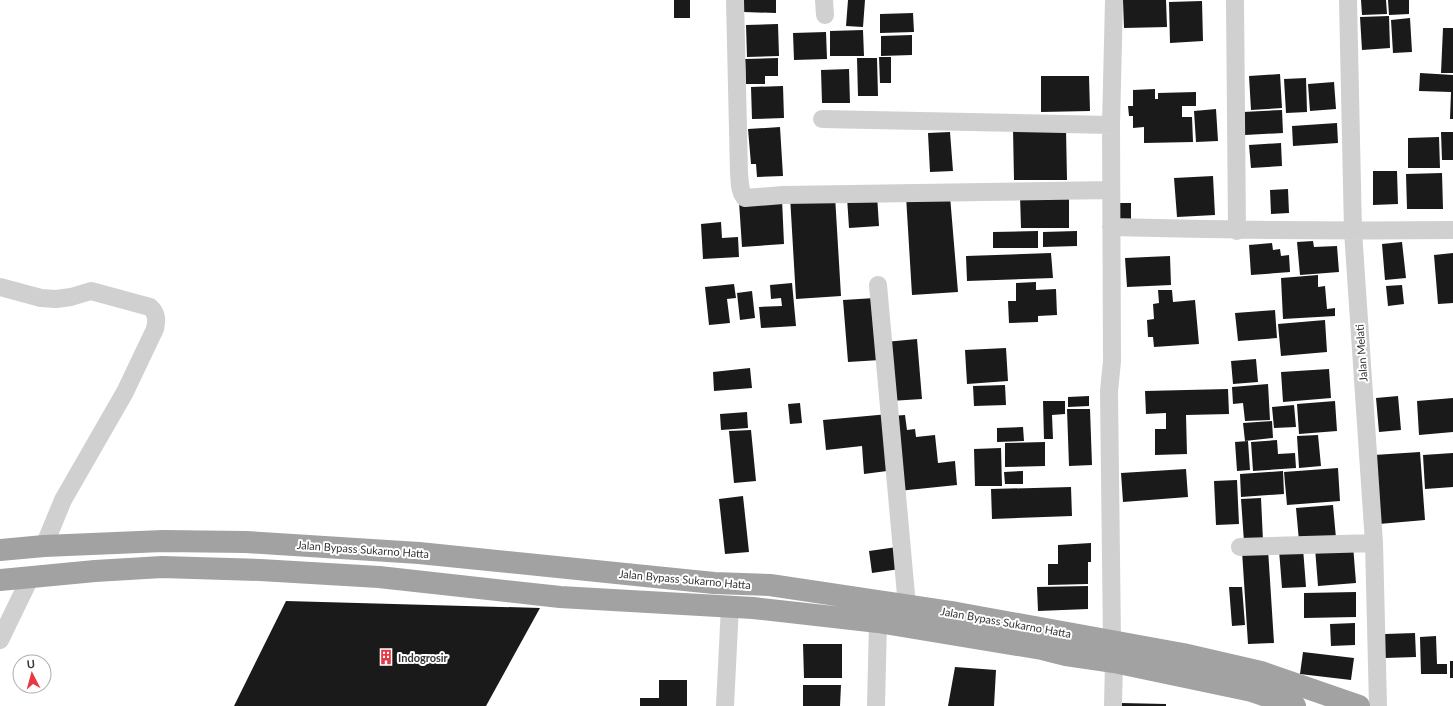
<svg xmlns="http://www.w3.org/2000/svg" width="1453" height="706" viewBox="0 0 1453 706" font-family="Lato,sans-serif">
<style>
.building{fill:#1a1a1a}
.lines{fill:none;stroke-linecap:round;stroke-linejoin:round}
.minor{stroke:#d0d0d0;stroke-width:18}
.trunk{stroke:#a2a2a2;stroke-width:22}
.labels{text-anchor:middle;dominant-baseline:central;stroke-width:4;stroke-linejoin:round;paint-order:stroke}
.street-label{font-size:11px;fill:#333;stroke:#fff}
.poi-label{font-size:11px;font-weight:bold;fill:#333;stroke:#fff;text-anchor:start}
</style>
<rect width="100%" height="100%" fill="#fff"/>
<path class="building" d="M674,0H690V18H674Z
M744,0H776V13L744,12Z
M848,0H865L863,27L846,26Z
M1123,0H1166L1167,27L1124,28Z
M1361,0H1386L1387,14L1362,15Z
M1388,0H1409V14L1389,15Z
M1202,1L1203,41L1170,43L1169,2Z
M913,13L914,32L880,33V14Z
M1389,16L1390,48L1362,50L1360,17Z
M1410,18L1412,52L1393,53L1391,20Z
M778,24L779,56L747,57L746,25Z
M1443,28H1453V73H1441Z
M863,30L864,56H830V31Z
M826,32L827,59L794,60L793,33Z
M912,35V55L881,56V36Z
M879,57H891V83H880Z
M778,58V76H765V84H746L745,59Z
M857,58H877L878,96H858Z
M849,69L850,103H822L821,70Z
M1420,73L1453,75V119H1450L1451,92L1419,91Z
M1280,74L1282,108L1251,110L1249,76Z
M1041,76H1089L1090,111L1041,112Z
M1306,78L1307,112L1286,113L1284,79Z
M1334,82L1336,109L1310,111L1308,84Z
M783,86L784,118L752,119L751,87Z
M1155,89V99H1158V93L1196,92V106H1182V117H1192L1193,142L1144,143V127L1133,128V116H1129L1128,106H1133V90Z
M1216,109L1218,141L1196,142L1194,111Z
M1282,110L1283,133L1245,135L1243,112Z
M1337,123L1338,143L1293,146L1292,126Z
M780,127L783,176L757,177L756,164H751L748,129Z
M1013,129H1066L1067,180H1014Z
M950,132L953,171L930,172L928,133Z
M1441,132H1453V160H1442Z
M1439,137L1440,168H1408V138Z
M1281,143L1282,166L1251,168L1249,145Z
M1373,171H1397L1398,204L1373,205Z
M1442,173L1443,209H1407L1406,174Z
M1213,176L1215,215L1177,217L1174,178Z
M1288,189L1289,213L1271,214L1270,190Z
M877,195L879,226L849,228L847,197Z
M1020,195L1069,198V228H1021Z
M790,196H835L841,296L796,299Z
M906,196H950L958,292L912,295Z
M782,199L784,244L742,247L739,202Z
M1120,203H1131V219H1120Z
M721,222L722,238L738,237L739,257L703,259L701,224Z
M1038,231V248H993V232Z
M1077,231V246L1043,247V232Z
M1313,241L1314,247L1337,246L1339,272L1300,275L1297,242Z
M1402,242L1406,278L1385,280L1382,244Z
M1272,243L1273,250L1280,249L1281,256L1289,255L1290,272L1251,275L1249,245Z
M1051,253L1053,278L967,281L966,256Z
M1453,253V303L1438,304L1434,255Z
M1170,256L1171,285L1127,287L1125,258Z
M1318,275V287L1325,286L1327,309L1335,308V316L1283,319L1281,278Z
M1036,282V290L1056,289L1057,315L1038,316V322L1009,323L1008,301H1016V283Z
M792,283L796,326L761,328L759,307L782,306L781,298L771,299L770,285Z
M734,284L736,298L727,299L730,323L709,325L705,287Z
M1402,285L1404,304L1388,306L1386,286Z
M1158,290H1172L1173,302L1195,300L1199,344L1154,347L1153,337H1148L1147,320L1154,319L1153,304L1159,303Z
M752,291L755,318L740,320L737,293Z
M875,298L880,360L848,362L843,300Z
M1275,310L1277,338L1238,341L1235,313Z
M1325,320L1327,352L1281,356L1278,324Z
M917,339L922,399L890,401L885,342Z
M1006,348L1008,381L967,384L965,350Z
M1256,359L1258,382L1233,384L1231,361Z
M750,368L752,388L714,391L713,372Z
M1329,369L1331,398L1283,402L1281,372Z
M1268,384L1270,420L1245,421L1243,403L1233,404L1232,387Z
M1005,385L1006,405L974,406L973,386Z
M1228,389L1229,414L1186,415L1187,454L1155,455V429H1166V413L1146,414L1145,391Z
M1089,396V406L1068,407V397Z
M1398,396L1401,430L1379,432L1376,398Z
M1453,398V432L1419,435L1417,401Z
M1043,401H1065V414L1052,415L1053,439H1044Z
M1335,401L1337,431L1299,434L1297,404Z
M800,403L802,423L790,424L788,404Z
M1294,405L1296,427L1274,428L1272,407Z
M1067,409H1090L1092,465L1069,466Z
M747,412L748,428L721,430L720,414Z
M889,414L887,471L864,474L862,446L826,450L823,420Z
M905,415L907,430L915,429L916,437L935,435L938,463L955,461L957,485L898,491L891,416Z
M1272,421L1273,438L1245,441L1243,423Z
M1023,427L1024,441L997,442V428Z
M751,430L756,481L734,483L729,431Z
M1318,435L1321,466L1299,468L1297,436Z
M1277,440L1278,454L1295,453L1296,468L1253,471L1251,442Z
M1248,441L1250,470L1237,471L1235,442Z
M1045,442V466L1005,467V443Z
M1001,448L1002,486H975L974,449Z
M1420,452L1425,520L1379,524L1374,455Z
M1453,453V487L1425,489L1423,455Z
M1338,468L1340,501L1287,505L1284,472Z
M1186,469L1188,497L1123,502L1121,473Z
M1023,471V484H1005L1004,472Z
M1283,471L1284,494L1241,497L1240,474Z
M1237,480L1239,524L1216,525L1214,481Z
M1071,487L1072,516L992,519L991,489Z
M743,496L749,552L725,554L719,499Z
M1261,498L1263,541L1244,542L1241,499Z
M1333,505L1336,538L1299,541L1296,508Z
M1091,543V562H1088V584L1048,585V564H1058V545Z
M1353,545L1356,583L1318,586L1315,548Z
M897,547L900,569L872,573L869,551Z
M1303,548L1306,587L1282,588L1279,550Z
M1268,549L1274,643L1248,644L1242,551Z
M1088,586V609L1038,611L1037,587Z
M1229,587H1242L1245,625L1232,626Z
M1356,592V617L1304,618V593Z
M286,601L540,608L486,706H234Z
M1355,623V645L1331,646L1330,624Z
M1415,633L1416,657L1385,658V634Z
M1436,636L1437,664H1447V674H1421L1420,637Z
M803,644H842V678H804Z
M1303,652L1354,658L1351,680L1300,674Z
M1450,661H1453V678H1450Z
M955,667L996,670L994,706H948Z
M659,680H687V706H640V698H659Z
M803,685H841L840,706H803Z
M1121,703L1166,704V706H1121Z"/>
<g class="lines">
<path class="minor" d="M735,0L739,173C740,182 739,191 745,198L783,195L1111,190
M824,0L825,15
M1235,0L1237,231
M1348,0L1353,231L1374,543L1378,706
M822,119L1111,125
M1111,227C1225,230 1339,231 1453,230
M878,285L907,606
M0,287L41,298L56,299L71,297L91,291L150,307C157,313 157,320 155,329L125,392L63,500L44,546
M1240,547L1374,543
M0,640L31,576
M1112,642L1109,391L1112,361L1111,125L1114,0
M725,706L730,606
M876,706L878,622
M1113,706L1114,662"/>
<path class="trunk" d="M0,550L44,546L163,541L246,542L419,553L714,583L770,585L957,613L1183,654L1261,672L1359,706
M0,580L95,571L162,567L260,570L379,577L560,597L753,608L878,622L1042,649L1066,655L1114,662L1252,691L1295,706"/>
</g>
<defs>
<g id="building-bare" transform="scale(1.2)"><path d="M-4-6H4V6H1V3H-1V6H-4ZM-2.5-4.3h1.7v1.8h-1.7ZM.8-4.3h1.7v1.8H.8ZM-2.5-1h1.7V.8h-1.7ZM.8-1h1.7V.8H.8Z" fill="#e63946" stroke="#fff" stroke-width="2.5" paint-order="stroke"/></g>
</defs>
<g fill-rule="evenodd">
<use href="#building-bare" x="386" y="657"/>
</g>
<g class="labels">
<g class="street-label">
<text transform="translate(1361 353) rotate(-94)">Jalan Melati</text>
<text transform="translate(363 549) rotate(4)">Jalan Bypass Sukarno Hatta</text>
<text transform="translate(685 579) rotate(5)">Jalan Bypass Sukarno Hatta</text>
<text transform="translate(1006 622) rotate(10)">Jalan Bypass Sukarno Hatta</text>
</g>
<g class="poi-label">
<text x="398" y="657">Indogrosir</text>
</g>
</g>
<g transform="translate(32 674) rotate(354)"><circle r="19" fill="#ffffff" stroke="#adadad"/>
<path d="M0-3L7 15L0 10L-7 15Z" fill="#e63946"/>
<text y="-6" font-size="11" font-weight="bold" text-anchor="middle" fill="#333333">U</text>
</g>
</svg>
